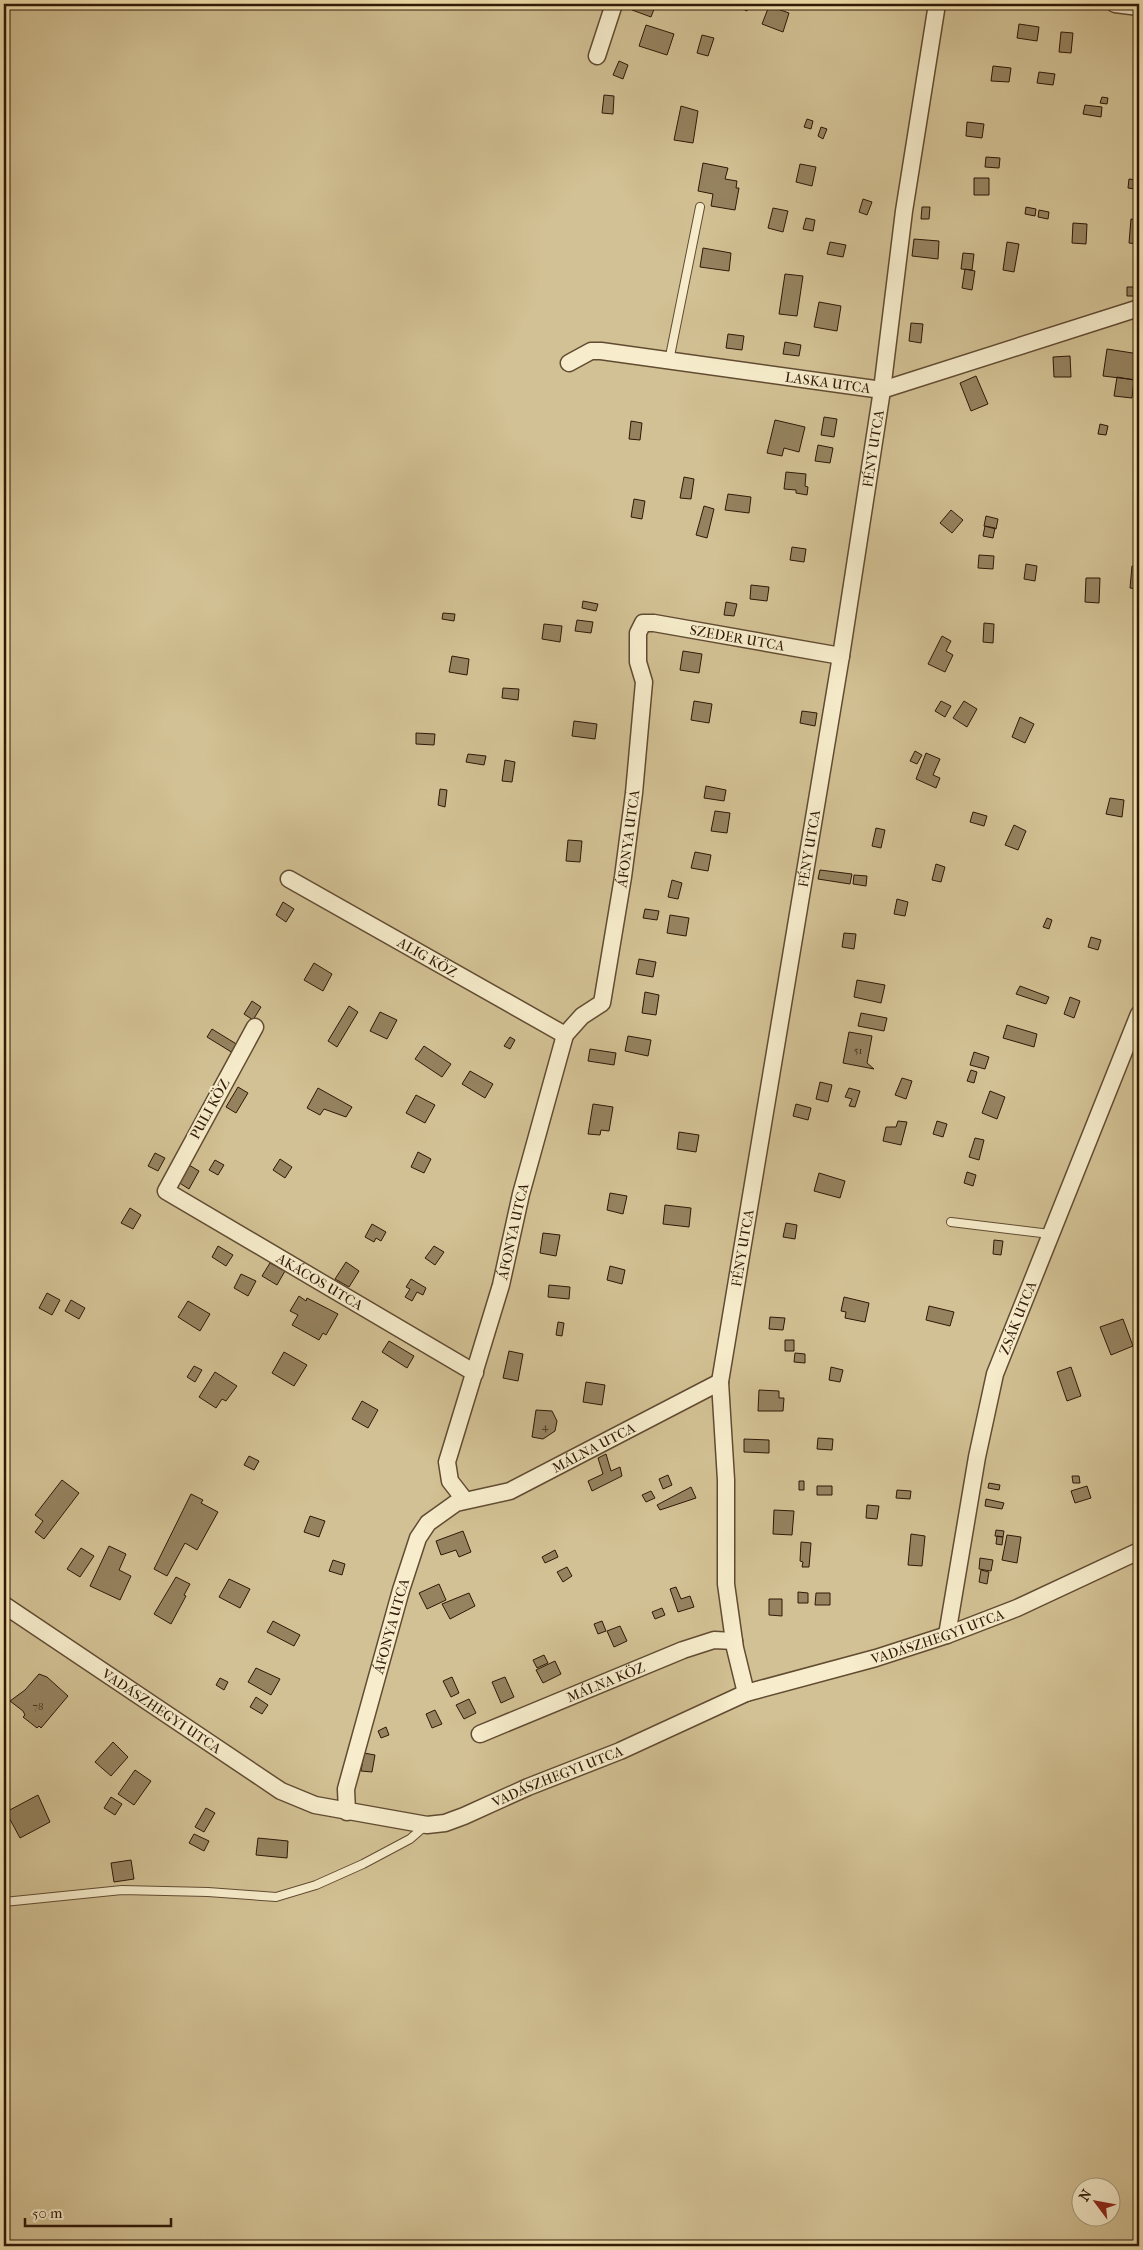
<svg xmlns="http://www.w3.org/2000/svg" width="1143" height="2250" viewBox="0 0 1143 2250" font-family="'IM FELL French Canon',serif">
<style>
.green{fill:#d2c194;stroke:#816c4e;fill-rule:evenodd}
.building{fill:#95825f;stroke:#301807}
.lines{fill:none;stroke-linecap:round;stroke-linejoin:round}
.lane-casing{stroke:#614b32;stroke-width:10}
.street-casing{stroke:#614b32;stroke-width:19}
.lane{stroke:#f7edcc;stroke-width:8}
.street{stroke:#f7edcc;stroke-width:16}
.labels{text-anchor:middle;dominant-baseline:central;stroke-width:4.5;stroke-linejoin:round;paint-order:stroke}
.number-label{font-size:11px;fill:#49321d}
.street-label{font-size:14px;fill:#301807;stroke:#f7edcc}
</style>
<rect width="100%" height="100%" fill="#f3e4b1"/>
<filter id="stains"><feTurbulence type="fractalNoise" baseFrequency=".004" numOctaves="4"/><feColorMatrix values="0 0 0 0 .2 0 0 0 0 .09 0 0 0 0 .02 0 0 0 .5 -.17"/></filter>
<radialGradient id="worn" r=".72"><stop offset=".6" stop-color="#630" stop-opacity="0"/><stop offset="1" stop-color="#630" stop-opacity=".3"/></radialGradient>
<path class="green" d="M4,4H1139V2246H4ZM1080,2188H1110V2218H1080Z"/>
<path class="building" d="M634,4H656L651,17L632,10Z
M733,4H750L747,11Z
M769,6L789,13L783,32L762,24Z
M1019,24L1039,27L1037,41L1017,38Z
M646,25L674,34L667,55L639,46Z
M1061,32L1073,33L1071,53L1059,52Z
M702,35L714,38L708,56L697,53Z
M619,61L628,65L623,79L613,75Z
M993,66L1011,68L1009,82L991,81Z
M1039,72L1055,74L1053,85L1037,83Z
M604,95L614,96L613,114L602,113Z
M1102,97L1108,98L1107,104L1100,103Z
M1085,105L1102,107L1101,117L1083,114Z
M681,106L698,111L693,143L674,140Z
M807,119L813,121L811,129L804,127Z
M967,122L984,124L982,138L966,136Z
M821,127L827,129L823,139L818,136Z
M986,157L1000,158L999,168L985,167Z
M703,163L728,168L725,179L737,181L736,188H739L735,210L711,206L713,194L698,191Z
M800,164L816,167L812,186L796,182Z
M974,178H989V195H974Z
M1129,179L1137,180L1135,189L1128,188Z
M863,199L872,202L867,215L859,212Z
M922,207H930L929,219H921Z
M1026,207L1036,209L1035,216L1025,214Z
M773,208L788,211L783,232L768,228Z
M1039,210L1049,212L1048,219L1038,217Z
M806,218L815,220L813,231L803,229Z
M1131,219L1139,220L1138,244L1129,243Z
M1073,223L1087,224L1086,244L1072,243Z
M914,239L939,241L938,259L912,256Z
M830,242L846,245L843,257L827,254Z
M1007,242L1019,244L1014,272L1003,270Z
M703,248L731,253L729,271L700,267Z
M963,253L974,254L972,270L961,269Z
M965,269L975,271L972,290L962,288Z
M785,274L803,276L797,316L779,314Z
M1127,287H1135V296H1127Z
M819,302L841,306L837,331L814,327Z
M911,323L923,324L921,343L909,341Z
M728,334L744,336L742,350L726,348Z
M785,342L801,345L799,356L783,354Z
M1107,349L1139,354L1137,380L1103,376Z
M1070,356L1071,377H1054L1053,357Z
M976,376L988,404L971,411L960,383Z
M1117,377L1134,380L1132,398L1114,396Z
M824,417L837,419L834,437L821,435Z
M775,420L805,427L799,452L784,448L782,456L767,453Z
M631,421L642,423L640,440L629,439Z
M1100,424L1108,426L1106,435L1098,434Z
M818,445L833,448L830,463L815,461Z
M786,472L806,474L805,486L808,487L807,495L796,493V490L784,489Z
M684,477L694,479L691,499L680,498Z
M728,494L751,497L749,513L725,510Z
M634,499L645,501L642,519L631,517Z
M704,506L714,509L707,538L696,535Z
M951,510L963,520L952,533L940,523Z
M986,516L998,519L996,529L984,526Z
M985,526L995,528L993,538L983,536Z
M792,547L806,549L804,562L790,560Z
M979,555L994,556L993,569L978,568Z
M1026,564L1037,566L1035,581L1024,579Z
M1132,566L1139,567V589L1130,588Z
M1086,578H1100L1099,603L1085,602Z
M751,585L769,587L767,601L750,599Z
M583,601L598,604L596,611L582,608Z
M726,602L737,604L734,616L724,615Z
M443,613L455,614L454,621L442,619Z
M577,620L593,622L591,633L575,631Z
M984,623L994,624L993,643L983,642Z
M544,624L562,626L560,642L542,639Z
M942,636L951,641L946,651L953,655L945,672L928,664Z
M683,651L702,654L699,673L680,670Z
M452,656L469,659L467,675L449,672Z
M503,688L519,689L518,700L502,698Z
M694,701L712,704L709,723L691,720Z
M941,701L951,706L945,717L935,711Z
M964,701L977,709L967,727L953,718Z
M802,711L817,713L815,726L800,723Z
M1020,717L1034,724L1025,743L1012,737Z
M574,721L597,724L595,739L572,736Z
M416,733L435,734L434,745L416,744Z
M915,751L922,755L917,764L910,761Z
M926,753L940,759L933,775L940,778L936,788L916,779Z
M468,754L486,756L484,765L466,762Z
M505,760L515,762L512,782L502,781Z
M706,786L726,790L724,801L704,798Z
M440,789L447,790L445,807L438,805Z
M1110,798L1124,800L1122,817L1106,814Z
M715,811L730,813L727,833L711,831Z
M973,812L987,816L984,826L970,822Z
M1014,825L1026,831L1018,850L1005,845Z
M876,828L885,830L881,848L872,846Z
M568,840L582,841L580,862L566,861Z
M695,852L711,855L708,871L691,868Z
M936,864L945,867L941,882L932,880Z
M820,870L852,874L850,884L818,879Z
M854,875L867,876L866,886L853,884Z
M672,880L682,883L678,899L668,897Z
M897,899L908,902L905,916L894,914Z
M283,902L294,909L286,922L276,915Z
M645,909L659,911L657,920L643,918Z
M670,915L689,918L686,936L667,933Z
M1047,918L1052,920L1049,929L1043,927Z
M844,933L856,934L854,949L842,947Z
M1091,937L1101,940L1098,950L1088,947Z
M639,959L656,962L653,977L636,974Z
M314,963L332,974L323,991L304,980Z
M857,980L885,985L881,1003L854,997Z
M1020,986L1049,997L1046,1004L1016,994Z
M645,992L659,995L656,1015L642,1013Z
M1070,997L1080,1001L1074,1018L1064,1014Z
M252,1001L261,1007L253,1020L244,1014Z
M349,1006L358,1012L337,1047L328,1041Z
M380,1012L397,1020L387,1039L370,1031Z
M861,1013L887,1018L884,1031L858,1026Z
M1007,1025L1037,1034L1034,1047L1003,1038Z
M212,1029L238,1045L233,1053L207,1037Z
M849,1032L872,1036L867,1063L874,1069L843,1063Z
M628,1036L651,1040L648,1056L625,1051Z
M510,1037L515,1040L510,1049L504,1046Z
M424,1046L451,1064L442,1077L415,1059Z
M590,1049L616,1053L614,1065L588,1061Z
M974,1052L989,1057L985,1069L970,1065Z
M971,1070L977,1072L974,1083L967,1081Z
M470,1071L493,1084L485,1098L462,1084Z
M902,1078L912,1081L906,1099L895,1095Z
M820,1082L832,1085L828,1102L816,1099Z
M238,1087L248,1093L236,1113L226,1107Z
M318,1088L352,1107L346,1117L324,1109L320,1115L307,1108Z
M849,1088L860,1091L855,1107L849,1106L852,1099L845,1097Z
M990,1091L1005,1097L997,1119L982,1113Z
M416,1095L435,1105L425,1123L406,1113Z
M593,1104L613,1107L609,1131L601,1130L600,1135L588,1134Z
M796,1104L811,1108L808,1120L793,1116Z
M898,1121L907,1122L901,1145L883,1141L886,1127H896Z
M937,1121L947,1124L943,1137L933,1134Z
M679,1132L699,1135L696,1152L677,1149Z
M975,1138L984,1140L979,1160L969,1157Z
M418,1152L431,1159L424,1173L411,1167Z
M155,1153L165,1158L158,1171L148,1166Z
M280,1159L292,1167L285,1178L273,1170Z
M215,1160L224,1165L218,1175L209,1170Z
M189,1165L199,1171L189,1189L178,1182Z
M967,1172L976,1175L973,1186L964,1183Z
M819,1173L845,1181L840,1198L814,1191Z
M610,1193L627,1196L623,1214L607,1210Z
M665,1205L691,1208L689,1227L663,1224Z
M130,1208L141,1215L133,1229L121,1223Z
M786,1223L797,1225L795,1239L783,1237Z
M372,1224L386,1232L381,1241L376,1238L374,1242L365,1237Z
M543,1233L560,1235L556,1256L540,1253Z
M994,1240L1003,1241L1001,1255L993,1254Z
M218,1246L233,1255L226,1266L212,1257Z
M434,1246L444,1252L435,1265L425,1258Z
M346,1262L359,1271L349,1287L335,1279Z
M270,1263L285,1271L277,1285L262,1276Z
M610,1266L625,1270L622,1284L607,1280Z
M241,1274L256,1281L248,1296L234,1288Z
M411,1279L426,1288L423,1295L417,1292L412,1301L405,1297L410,1289L406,1287Z
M549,1285L570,1287L569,1299L548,1297Z
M47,1293L60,1300L52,1315L39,1308Z
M299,1296L306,1301L307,1298L338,1314L326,1335L323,1333L319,1340L292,1325L298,1315L290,1311Z
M844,1297L869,1303L865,1322L845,1318L846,1312L841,1311Z
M71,1300L85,1308L79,1319L65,1311Z
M188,1301L210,1314L200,1331L178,1317Z
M929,1306L954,1312L950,1326L926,1320Z
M770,1317L785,1318L783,1330L769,1329Z
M1123,1319L1133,1346L1111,1355L1100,1327Z
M558,1322L564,1323L562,1336L556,1335Z
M785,1340H794V1351H785Z
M389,1341L414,1356L407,1368L382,1352Z
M509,1351L523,1354L518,1381L503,1378Z
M284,1352L307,1365L294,1386L272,1373Z
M795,1353L805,1354V1363L794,1362Z
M194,1366L202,1370L195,1382L187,1377Z
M831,1367L843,1370L840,1382L829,1380Z
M1071,1367L1081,1396L1067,1401L1057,1372Z
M215,1372L237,1386L226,1401L222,1399L216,1408L199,1397Z
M586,1382L605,1385L602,1405L583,1402Z
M759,1390L779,1391V1398H784L783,1411H758Z
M362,1401L378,1410L368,1428L352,1419Z
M536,1410L552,1411L557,1421L555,1431L543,1439L532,1437Z
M818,1438L833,1439L832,1450L817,1449Z
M744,1439L769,1440V1453L744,1452Z
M606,1454L611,1471L620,1467L622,1476L592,1491L588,1481L603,1474L598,1458Z
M249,1456L259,1461L254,1470L244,1465Z
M668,1475L672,1485L663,1489L659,1479Z
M1072,1476H1079L1080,1483H1073Z
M62,1480L79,1493L44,1539L35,1532L43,1521L35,1515Z
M799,1481H804V1490H799Z
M989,1483L1000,1485L999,1490L988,1488Z
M817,1486H832V1495H817Z
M1087,1486L1091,1498L1075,1503L1071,1491Z
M691,1487L696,1498L660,1510L657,1505Z
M897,1490L911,1491L910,1499L896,1498Z
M651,1491L655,1498L646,1502L642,1495Z
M191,1494L203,1500L201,1503L218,1512L197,1550L185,1543L167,1576L154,1569Z
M986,1499L1004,1503L1002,1509L985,1506Z
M867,1505L879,1506L877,1519L866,1518Z
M774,1510L794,1511L792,1535L773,1534Z
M310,1516L325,1521L319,1537L304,1532Z
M996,1530L1004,1531L1003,1537L995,1536Z
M463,1531L471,1552L459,1557L456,1550L441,1555L436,1541Z
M911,1534L925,1536L922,1566L908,1565Z
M1007,1535L1021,1537L1017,1563L1002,1560Z
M997,1536L1003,1537L1002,1545L996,1544Z
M801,1542L811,1543L809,1567H802L803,1562L800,1561Z
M109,1546L126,1554L119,1570L131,1576L120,1600L90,1586Z
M81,1548L94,1556L80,1577L67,1569Z
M555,1550L558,1557L545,1563L542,1557Z
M980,1558L993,1560L991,1571L979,1569Z
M333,1560L345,1564L342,1575L329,1571Z
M567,1567L572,1576L563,1582L557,1572Z
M981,1570L989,1572L987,1584L979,1582Z
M176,1577L190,1584L184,1595L186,1596L171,1624L154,1614Z
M229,1579L250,1589L240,1608L219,1597Z
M439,1584L446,1600L427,1609L419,1593Z
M676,1587L681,1599L690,1596L694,1607L678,1612L670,1589Z
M798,1592L808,1593V1603H798Z
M469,1593L475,1606L450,1619L442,1604Z
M816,1593H830V1605H815Z
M769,1599H782V1616L769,1615Z
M662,1608L665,1615L655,1619L652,1612Z
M273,1621L300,1635L294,1646L267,1632Z
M602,1621L606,1631L598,1634L594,1624Z
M620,1626L627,1641L614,1647L607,1631Z
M544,1655L548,1663L537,1668L533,1660Z
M555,1661L561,1674L543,1683L536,1670Z
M256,1668L280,1679L271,1695L248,1682Z
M39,1674L47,1677L68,1696L41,1728L39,1726L37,1728L23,1717L25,1715L23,1711L10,1701L25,1690Z
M452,1677L459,1693L451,1697L443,1681Z
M505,1677L514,1697L501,1703L492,1682Z
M220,1678L228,1682L224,1690L216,1685Z
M256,1697L268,1705L262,1714L250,1707Z
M469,1699L476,1713L464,1719L456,1705Z
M435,1710L442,1724L432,1728L426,1714Z
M386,1727L389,1735L381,1738L378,1731Z
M113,1742L128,1757L111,1776L95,1762Z
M364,1753L375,1755L372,1772L361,1771Z
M135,1770L151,1781L134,1805L118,1794Z
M38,1795L50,1822L20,1838L6,1812Z
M111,1797L122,1804L115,1815L104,1808Z
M206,1808L215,1813L204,1832L195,1827Z
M4,1828L10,1838L4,1842Z
M194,1834L209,1841L204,1851L189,1843Z
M258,1838L288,1841L287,1858L256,1855Z
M131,1860L134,1879L114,1882L111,1863Z"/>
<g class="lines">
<g class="lane-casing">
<path id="lane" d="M669,361L700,207
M951,1222L1050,1234
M4,1902L122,1890L208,1892L276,1897L316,1885L363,1864L410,1839L425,1826"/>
</g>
<g class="street-casing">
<g id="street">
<path d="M1115,4L1139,7"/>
<path d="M597,56L614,4"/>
<path id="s1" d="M569,363L591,351H601L882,390L1139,308"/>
<path id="s2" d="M289,879L565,1035"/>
<path id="s3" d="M255,1027L166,1191L475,1373"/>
<path id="s4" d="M464,1499L450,1481L447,1462L501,1285L521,1194L565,1035L582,1016L602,1003L623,877L634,793L644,682L638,662V633L643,623H654L841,656"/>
<path id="s5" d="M4,1605L281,1791L315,1805L427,1825L445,1823L464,1816L528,1787L620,1751L746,1693L876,1658L947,1635L1017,1608L1139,1551"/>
<path id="s6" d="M947,1635L977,1457L995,1374L1139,1014"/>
<path id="s7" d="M746,1693L735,1648L726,1584V1480L720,1382L841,656L882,390L904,211L937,4"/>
<path id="s8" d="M480,1734L683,1650L714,1640L734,1641"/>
<path id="s9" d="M347,1812L346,1789L401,1590L418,1538L428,1523L456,1503L510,1491L720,1382"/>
</g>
</g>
<use href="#lane" class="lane"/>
<use href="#street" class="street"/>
</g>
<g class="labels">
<g class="number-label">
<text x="858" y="1050">51</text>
<text x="545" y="1426">4</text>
<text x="38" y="1706">78</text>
</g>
<g class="street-label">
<text stroke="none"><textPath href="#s1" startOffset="264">LASKA UTCA</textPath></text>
<text stroke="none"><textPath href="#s7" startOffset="1259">FÉNY UTCA</textPath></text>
<text stroke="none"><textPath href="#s4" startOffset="1015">SZEDER UTCA</textPath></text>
<text stroke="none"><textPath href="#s4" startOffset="701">ÁFONYA UTCA</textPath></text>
<text stroke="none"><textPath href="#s7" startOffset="854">FÉNY UTCA</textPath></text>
<text stroke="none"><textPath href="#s2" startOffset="159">ALIG KÖZ</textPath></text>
<text transform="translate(210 1109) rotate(-61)">PULI KÖZ</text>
<text stroke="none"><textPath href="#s4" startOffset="282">ÁFONYA UTCA</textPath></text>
<text stroke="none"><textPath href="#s7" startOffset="449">FÉNY UTCA</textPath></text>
<text stroke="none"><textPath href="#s3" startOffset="365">AKÁCOS UTCA</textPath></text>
<text stroke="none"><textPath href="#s6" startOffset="326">ZSÁK UTCA</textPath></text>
<text stroke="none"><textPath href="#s9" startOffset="486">MÁLNA UTCA</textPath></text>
<text stroke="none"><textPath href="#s9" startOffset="192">ÁFONYA UTCA</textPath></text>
<text stroke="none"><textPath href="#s5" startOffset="1030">VADÁSZHEGYI UTCA</textPath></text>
<text stroke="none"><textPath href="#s8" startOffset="136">MÁLNA KÖZ</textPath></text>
<text stroke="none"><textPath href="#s5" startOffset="190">VADÁSZHEGYI UTCA</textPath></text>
<text stroke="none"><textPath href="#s5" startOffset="624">VADÁSZHEGYI UTCA</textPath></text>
</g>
</g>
<rect width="1143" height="2250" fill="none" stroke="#f3e4b1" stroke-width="20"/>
<rect x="5" y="5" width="1133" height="2240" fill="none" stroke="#301807" stroke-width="2.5"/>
<rect x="10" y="10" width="1123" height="2230" fill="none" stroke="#301807"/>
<g transform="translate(1096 2202) rotate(302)"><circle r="24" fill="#f7edcc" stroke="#a7987d"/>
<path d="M0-4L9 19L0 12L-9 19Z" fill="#8f2418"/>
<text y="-8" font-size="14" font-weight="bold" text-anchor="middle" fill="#301807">N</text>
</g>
<path d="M25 2218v8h146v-8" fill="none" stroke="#301807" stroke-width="2.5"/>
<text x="32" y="2218" font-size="15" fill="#301807" stroke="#f7edcc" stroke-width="4" paint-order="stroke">50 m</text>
<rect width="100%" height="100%" filter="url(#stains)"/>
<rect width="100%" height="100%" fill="url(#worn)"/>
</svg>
